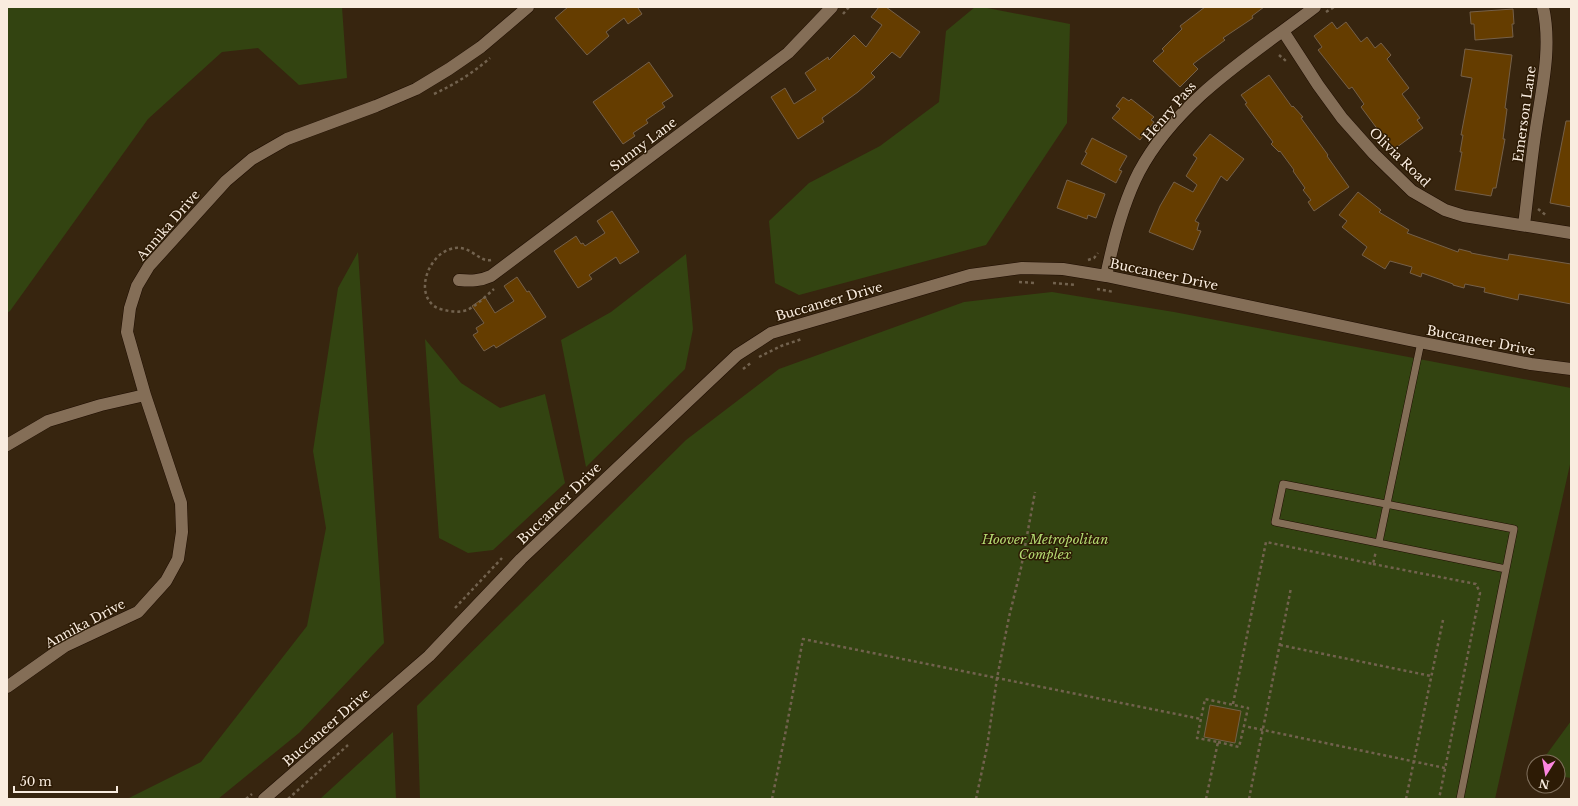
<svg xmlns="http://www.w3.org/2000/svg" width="1578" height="806" font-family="'Libre Baskerville',serif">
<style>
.green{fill:#341}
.building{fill:#653d00;stroke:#756049}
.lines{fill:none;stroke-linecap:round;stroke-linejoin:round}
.lane-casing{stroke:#1e0d00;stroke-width:8}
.street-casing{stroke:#1e0d00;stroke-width:13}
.path{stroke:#72624e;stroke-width:2.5;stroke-dasharray:3 3;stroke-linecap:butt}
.lane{stroke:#846e57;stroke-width:7}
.street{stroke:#846e57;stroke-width:12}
.labels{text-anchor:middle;stroke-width:3;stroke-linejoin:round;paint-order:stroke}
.street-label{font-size:13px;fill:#f9ecdf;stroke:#2d1b05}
.park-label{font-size:13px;font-style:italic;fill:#b4da71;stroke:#2d1b05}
</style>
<rect width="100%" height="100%" fill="#37250f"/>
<!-- green -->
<path class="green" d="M7,7H342L347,78L299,85L258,48L222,52L148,119L10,311L7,313Z
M975,7H982L1070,24L1067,123L986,245L799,295L775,283L769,221L809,183L880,146L939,102L946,31Z
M358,252L384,643L299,733L218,799H127L201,762L307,626L326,528L313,451L338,288Z
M686,254L693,329L685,369L586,467L561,340L611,312Z
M1052,292L1174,312L1571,388V460L1495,799H420L417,706L686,440L779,369L964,302Z
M425,339L461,383L500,408L545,394L565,483L493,550L468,553L439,538Z
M1571,721V778L1558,776V762H1541Z
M393,732L396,799H320Z"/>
<!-- building -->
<path class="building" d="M568,7H640L638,8L642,14L628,24L624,18L606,32L609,36L587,55L555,18Z
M879,7H886L920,32L900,58L892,52L871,73L875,77L858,92L822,118L824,122L798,139L771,97L785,88L794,104L816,90L805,73L828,57L829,60L854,35L866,47L882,25L871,17Z
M1205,7H1264L1252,16L1253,18L1223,38L1225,40L1193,64L1198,69L1180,87L1153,61L1164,51L1162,49L1182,29L1180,26Z
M1513,9L1514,24H1512L1513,37L1475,40L1474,24H1471L1470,12Z
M1332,22L1337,29L1346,22L1361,42L1367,37L1375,48L1381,43L1391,55L1387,59L1409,88L1402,94L1420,118L1417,120L1423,128L1393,150L1361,107L1364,104L1352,87L1349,89L1318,50L1322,47L1314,36Z
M1465,49L1512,55L1505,108L1507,109L1503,139H1505L1496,188H1493L1491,196L1455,190L1462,152H1460L1463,135H1461L1472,78L1461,76Z
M649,62L673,96L662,103L665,107L646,120L648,123L633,133L635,136L623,144L593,102Z
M1269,75L1292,107L1293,106L1303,117L1301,118L1328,155L1327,156L1349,187L1314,211L1308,202L1311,200L1303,190L1305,188L1293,171L1294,170L1280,151L1279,152L1271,144L1273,142L1245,104L1247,103L1241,95Z
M1123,97L1129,101L1131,99L1154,117L1151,120L1154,122L1140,140L1112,118L1120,109L1116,106Z
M1566,121H1571V207L1550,203Z
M1210,134L1244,159L1227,181L1221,176L1195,221L1199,223L1197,230L1201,231L1193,250L1149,232L1160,206L1174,182L1193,192L1197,185L1186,176L1197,158L1193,155Z
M1092,138L1127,156L1119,170L1122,171L1116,183L1081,164L1087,153L1085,152Z
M1067,180L1105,194L1096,218L1088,215L1087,219L1057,208Z
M1358,192L1381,210L1379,212L1409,230L1407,233L1458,252L1459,249L1471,252V253L1508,260L1509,254L1571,264V304L1519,294L1518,300L1484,292L1485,288L1465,284L1464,288L1453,285V284L1422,273L1421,277L1410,273L1412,267L1390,261L1385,269L1362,255L1367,247L1342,227L1347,221L1339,215Z
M612,211L639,252L620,264L616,257L589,275L592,279L578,288L554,251L576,236L581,244L583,243L585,246L605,233L597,221Z
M517,277L527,292L529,291L546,317L496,348L494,345L484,351L473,335L478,332L476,328L484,323L472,306L485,297L495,313L514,301L504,286Z
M1210,705L1241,711L1235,743L1204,737Z"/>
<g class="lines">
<!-- lane casing -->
<g class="lane-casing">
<path id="lane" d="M1379,542L1421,342
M1460,799L1514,529L1283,484L1275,522L1506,569"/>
</g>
<!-- street casing -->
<g class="street-casing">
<path id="street" d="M1283,31L1318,85L1342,118L1374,154L1412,191L1445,210L1464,216L1571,233
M1524,225C1528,193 1531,160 1536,128C1542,88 1552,47 1543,7
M1106,276C1113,242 1123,203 1139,172C1178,99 1251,56 1315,7
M459,280C471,281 480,281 491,276L788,53L832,7
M7,445L48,421L101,405L145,395
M7,687L65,646L138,612L166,581L178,559L182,532L181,503L145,395L127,332L130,308L137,286L149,266L226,181L252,159L287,139L376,106L416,89L449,69L481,47L528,7
M264,799L429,656L521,559L737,355L771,333L970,275L1022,268L1063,269L1106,276L1409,340L1531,364L1571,369"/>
</g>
<!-- path -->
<path class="path" d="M1326,12L1334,7
M843,14L849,7
M1279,55L1286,61
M434,94C455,84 473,73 490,58
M1538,209L1547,216
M491,260C478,263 469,241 448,250C429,257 415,291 434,306C438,309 444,310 449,311C455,312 461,312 467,310C476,306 486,296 494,289
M1088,260L1094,258L1098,253
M1019,282L1036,283
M1053,283L1076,285
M1097,289L1114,292
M759,357L781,346L802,339
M743,369L752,362
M1373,564L1476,584L1480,593L1439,799
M455,608L502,558
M1280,645L1431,676
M1233,704L1266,542L1373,564L1376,551
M1218,742L1239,747L1244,726
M246,799L252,794
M288,799L348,745
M772,799L785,735L803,639L1201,719
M976,799L987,747L997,678L1009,617L1021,568L1035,492
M1206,799L1218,742L1197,738L1205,699L1248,708L1244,726L1445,768
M1249,799L1291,588
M1406,799L1443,620"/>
<!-- lane -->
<use href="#lane" class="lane"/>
<!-- street -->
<use href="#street" class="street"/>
</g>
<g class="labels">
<!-- street labels -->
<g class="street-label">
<text transform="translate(1169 111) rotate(-49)" y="5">Henry Pass</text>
<text transform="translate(1524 114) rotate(-82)" y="5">Emerson Lane</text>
<text transform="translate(643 144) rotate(-37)" y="5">Sunny Lane</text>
<text transform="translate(1400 157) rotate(44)" y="5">Olivia Road</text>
<text transform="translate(168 225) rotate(-49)" y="5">Annika Drive</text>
<text transform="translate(1164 274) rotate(12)" y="5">Buccaneer Drive</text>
<text transform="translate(829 301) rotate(-16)" y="5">Buccaneer Drive</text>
<text transform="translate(1481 340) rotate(11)" y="5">Buccaneer Drive</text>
<text transform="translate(559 503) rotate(-44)" y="5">Buccaneer Drive</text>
<text transform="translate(85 623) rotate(-28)" y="5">Annika Drive</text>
<text transform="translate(326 727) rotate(-41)" y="5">Buccaneer Drive</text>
</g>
<!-- park labels -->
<g class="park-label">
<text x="1045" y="544">Hoover Metropolitan<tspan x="1045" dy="15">Complex</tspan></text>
</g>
</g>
<!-- border -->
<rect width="1578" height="806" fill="none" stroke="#f9ecdf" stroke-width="16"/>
<!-- north arrow -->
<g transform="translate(1546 774) rotate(191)"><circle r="19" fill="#2d1b05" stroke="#7f6f5c"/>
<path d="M0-3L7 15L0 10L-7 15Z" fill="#fd86e1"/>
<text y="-6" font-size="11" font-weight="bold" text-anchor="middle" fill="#f9ecdf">N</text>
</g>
<!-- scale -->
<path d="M14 786v6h103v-6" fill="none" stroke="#f9ecdf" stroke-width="2"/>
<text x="20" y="786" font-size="12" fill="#f9ecdf" stroke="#2d1b05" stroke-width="3" paint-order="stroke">50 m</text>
</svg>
